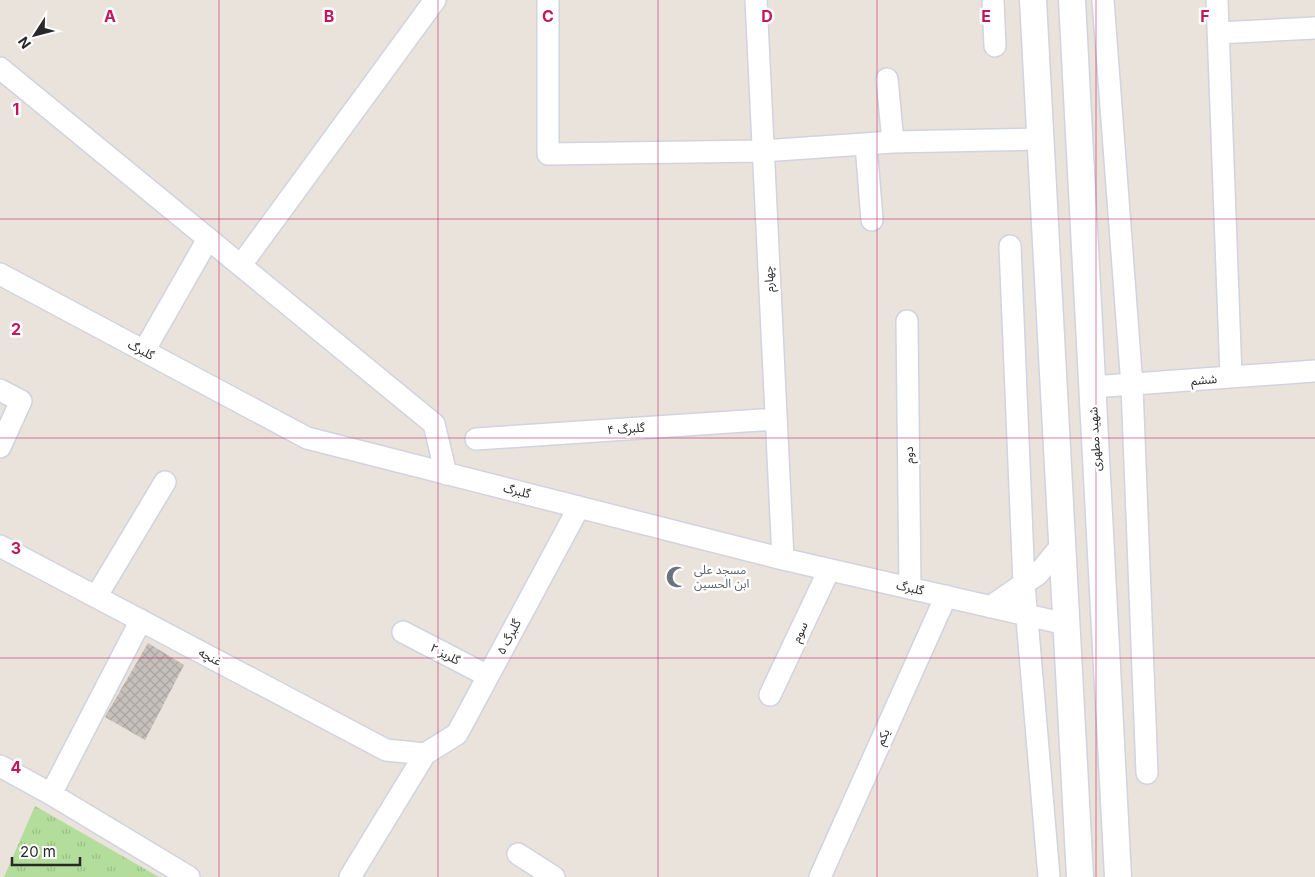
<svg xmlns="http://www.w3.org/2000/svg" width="1315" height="877" font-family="Inter,'Noto Sans Arabic',sans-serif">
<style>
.park{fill:url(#park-tufts)}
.building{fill:url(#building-cross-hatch)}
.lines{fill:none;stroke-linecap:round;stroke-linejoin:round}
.minor-casing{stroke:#d0d3e0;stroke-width:24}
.tertiary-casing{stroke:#d0d3e0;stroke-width:29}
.minor{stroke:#fff;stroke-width:21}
.tertiary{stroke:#fff;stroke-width:26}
.grid{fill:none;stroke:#c2185b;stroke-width:1;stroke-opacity:0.55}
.labels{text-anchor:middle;stroke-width:5;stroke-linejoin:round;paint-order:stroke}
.street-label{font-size:12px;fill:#282828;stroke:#fff}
.worship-label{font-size:12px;fill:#5b616d;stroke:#fff;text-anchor:start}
.grid-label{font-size:16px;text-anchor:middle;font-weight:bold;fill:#c2185b;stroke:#fff;stroke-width:5;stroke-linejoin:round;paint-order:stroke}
</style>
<defs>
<pattern id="park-tufts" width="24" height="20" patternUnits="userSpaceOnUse" patternTransform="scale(1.25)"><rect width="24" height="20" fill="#b2dd9a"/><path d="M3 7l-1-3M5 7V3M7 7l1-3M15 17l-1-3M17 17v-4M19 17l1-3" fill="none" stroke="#99be85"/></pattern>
<pattern id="building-cross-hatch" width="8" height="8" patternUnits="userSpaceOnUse" patternTransform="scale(1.25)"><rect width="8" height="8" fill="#c5c0ba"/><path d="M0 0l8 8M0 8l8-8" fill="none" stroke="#a9a5a0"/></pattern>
</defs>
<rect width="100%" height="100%" fill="#eae3db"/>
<!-- park -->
<path class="park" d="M35,806L159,877H4Z"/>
<!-- building -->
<path class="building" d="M148,643L184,665L145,740L105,717Z"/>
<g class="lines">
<!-- minor casing -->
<g class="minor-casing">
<path id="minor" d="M548,0V154L762,151L893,142L1041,139
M756,0L783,559
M993,0L995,46
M1103,0L1132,386L1147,773
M1217,0L1231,377
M1218,33L1315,28
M0,68L434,424L446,474
M887,79L893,142
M866,144L872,220
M1010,246L1024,584L1049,877
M241,265L435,0
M0,274L307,438L783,559L1066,624
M907,321L910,588
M144,351L208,239
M1092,387L1315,371
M0,390L21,401L0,447
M476,439L776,419
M0,546L386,750L425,754
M96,597L165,482
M990,607L1038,574L1062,545
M141,620L51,794L189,877
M403,632L488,676
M770,695L829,570
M0,766L51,794
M518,854L554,877
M350,877L425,754L457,734L579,507
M820,877L946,596"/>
</g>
<!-- tertiary casing -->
<g class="tertiary-casing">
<path id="tertiary" d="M1033,0L1080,877
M1072,0L1118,877"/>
</g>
<!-- minor -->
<use href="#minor" class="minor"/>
<!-- tertiary -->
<use href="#tertiary" class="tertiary"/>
</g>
<!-- grid -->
<path class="grid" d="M219,0V877M438,0V877M658,0V877M877,0V877M1096,0V877M0,219H1315M0,438H1315M0,658H1315"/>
<!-- icons -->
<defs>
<g id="mosque-bare" transform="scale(1.725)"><path d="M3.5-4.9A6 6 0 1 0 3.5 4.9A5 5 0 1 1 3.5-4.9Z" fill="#6b7280" stroke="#fff" stroke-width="2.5" paint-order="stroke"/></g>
</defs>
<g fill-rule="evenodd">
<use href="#mosque-bare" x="677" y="577"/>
</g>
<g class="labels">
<!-- street labels -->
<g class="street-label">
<text transform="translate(769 279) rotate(-93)" y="4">چهارم</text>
<text transform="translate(141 350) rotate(28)" y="4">گلبرگ</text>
<text transform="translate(1204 380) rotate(-5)" y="4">ششم</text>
<text transform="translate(626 429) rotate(-4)" y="4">گلبرگ ۴</text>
<text transform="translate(1095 439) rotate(-93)" y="4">شهید مطهری</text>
<text transform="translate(909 455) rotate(-91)" y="4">دوم</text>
<text transform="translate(517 491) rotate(14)" y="4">گلبرگ</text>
<text transform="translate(910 588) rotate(13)" y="4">گلبرگ</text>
<text transform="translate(800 632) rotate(-65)" y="4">سوم</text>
<text transform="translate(509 637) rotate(-62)" y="4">گلبرگ ۵</text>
<text transform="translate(445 654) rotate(28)" y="4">گلریز ۲</text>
<text transform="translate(210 657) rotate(28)" y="4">غنچه</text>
<text transform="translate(883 737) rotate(-66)" y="4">یکم</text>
</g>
<!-- worship labels -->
<g class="worship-label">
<text x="694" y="574">مسجد علی<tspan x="694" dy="14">ابن الحسین</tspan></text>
</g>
</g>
<g class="grid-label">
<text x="110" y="22">A</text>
<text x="329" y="22">B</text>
<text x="548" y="22">C</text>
<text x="767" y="22">D</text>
<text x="986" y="22">E</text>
<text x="1205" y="22">F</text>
<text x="16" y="115">1</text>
<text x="16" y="335">2</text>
<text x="16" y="554">3</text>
<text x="16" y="773">4</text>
</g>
<!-- north arrow -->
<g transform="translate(35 35) rotate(234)" stroke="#ffffff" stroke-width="4" paint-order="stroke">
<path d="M0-4L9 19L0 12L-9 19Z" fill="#282828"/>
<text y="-8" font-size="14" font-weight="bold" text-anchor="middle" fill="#282828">N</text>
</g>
<!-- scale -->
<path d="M12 857v8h68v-8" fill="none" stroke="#282828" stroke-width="2.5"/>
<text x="20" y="857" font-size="15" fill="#282828" stroke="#ffffff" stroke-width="4" paint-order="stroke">20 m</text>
</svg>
